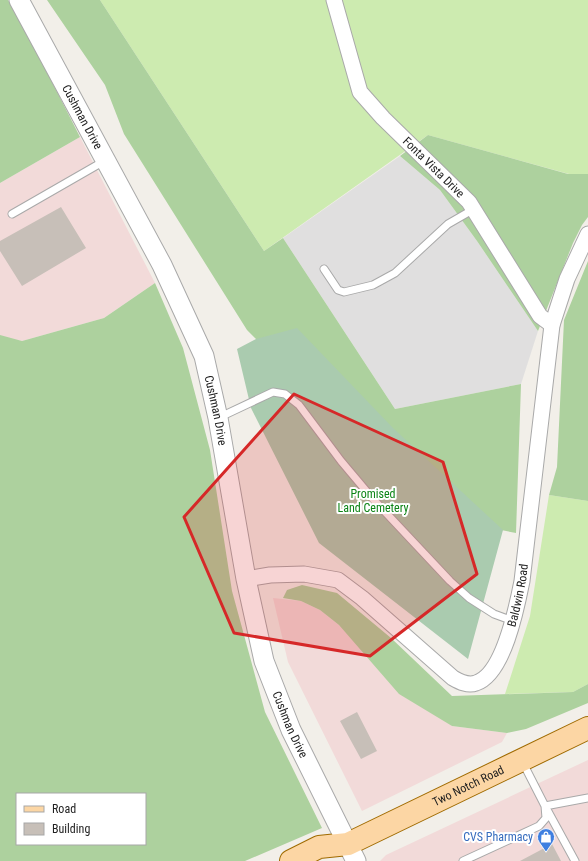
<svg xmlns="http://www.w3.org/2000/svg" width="588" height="861" font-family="'Roboto Condensed',sans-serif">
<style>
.residential{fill:#e0dfdf}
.commercial{fill:#f2dad9}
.grass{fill:#cdebb0}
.forest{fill:#add19e;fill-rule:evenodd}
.cemetery{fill:#aacbaf}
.building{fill:#c7bfb8}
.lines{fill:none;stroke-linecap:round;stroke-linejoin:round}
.service-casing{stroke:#a9a9a9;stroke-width:9}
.minor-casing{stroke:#a9a9a9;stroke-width:17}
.tertiary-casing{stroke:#a9a9a9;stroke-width:21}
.primary-casing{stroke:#a06b00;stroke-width:24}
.service{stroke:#fff;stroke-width:7}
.minor{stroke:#fff;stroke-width:15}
.tertiary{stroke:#fff;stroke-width:19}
.primary{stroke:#fcd6a4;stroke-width:22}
.marked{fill:#d62828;fill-opacity:0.2;stroke:#d62828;stroke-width:3;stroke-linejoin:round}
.labels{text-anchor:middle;stroke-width:4;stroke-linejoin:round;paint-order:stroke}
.street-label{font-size:12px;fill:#222;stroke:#fff}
.park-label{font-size:12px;fill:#0c8416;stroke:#fff}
.shop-label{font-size:12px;fill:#366cbe;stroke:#fff;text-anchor:end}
</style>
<rect width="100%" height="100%" fill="#f2efe9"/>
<!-- residential -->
<path class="residential" d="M400,156L440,190L477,241L538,331L521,384L395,409L283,238Z"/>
<!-- commercial -->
<path class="commercial" d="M80,137L155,283L104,318L22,341L0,337V183Z
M273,598L301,601L320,610L339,625L452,726L507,733L502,742L362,811L288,662Z
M588,760V861H380L386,855Z"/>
<!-- grass -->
<path class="grass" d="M100,0H588V174H569L428,135L264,251Z
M549,495L588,501V684L573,692L505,694L530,616Z"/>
<!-- forest -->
<path class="forest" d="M0,0H8L20,19L80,137L0,183Z
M47,0H100L264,251L283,238L395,409L521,384L516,533L496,529L292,375L247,330L124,134L105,85Z
M428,135L568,174H588V217L582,225L573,243L538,331L477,241L440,190L400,156Z
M588,261V501L549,495L557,467L564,320Z
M155,283L183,348L210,450L232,591L265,712L322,828L245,861H0V335L22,341L104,318ZM17,794H145V844H17Z
M302,585L337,593L391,638L452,696L573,692L588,684V703L526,729L507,733L452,726L399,694L339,625L320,610L301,601L283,598L287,590Z"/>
<!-- cemetery -->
<path class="cemetery" d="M297,328L393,428L503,530L468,659L319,543L251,408L237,349L256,339Z"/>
<!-- building -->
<path class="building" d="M61,207L86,248L22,286L0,251V241Z
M357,712L377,751L361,759L340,721Z
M552,844L561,861H520Z"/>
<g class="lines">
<!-- service casing -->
<g class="service-casing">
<path id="service" d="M12,214L106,160
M324,269L338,290L344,292L373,285L395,273L448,224L474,209
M218,418L273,392L285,394L299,405L341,461L373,499L450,581L469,598L494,614L513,621
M463,861L539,826L546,818L545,806L523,763
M575,861L545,806L588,798"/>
</g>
<!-- minor casing -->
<g class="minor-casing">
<g id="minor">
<path id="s1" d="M334,0L360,92L383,118L469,202L540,316L552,325"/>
<path id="s2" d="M246,579L270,575L304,574L338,580L362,598L453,678C460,682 468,686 476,683C504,674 517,606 522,581L552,325L567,279L588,234"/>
</g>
</g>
<!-- tertiary casing -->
<g class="tertiary-casing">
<g id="tertiary">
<path id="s3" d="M19,0L162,265L204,356L218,418L246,579L264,661L291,730L356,861"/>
</g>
</g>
<!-- primary casing -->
<g class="primary-casing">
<g id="primary">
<path id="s4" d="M291,861L319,847L348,844L588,728"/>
</g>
</g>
<!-- service -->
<use href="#service" class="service"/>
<!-- minor -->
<use href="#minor" class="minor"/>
<!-- tertiary -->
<use href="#tertiary" class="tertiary"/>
<!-- primary -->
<use href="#primary" class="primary"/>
</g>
<!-- marked area -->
<path class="marked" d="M294,394L443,462L477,574L370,656L234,633L184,517Z"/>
<!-- icons -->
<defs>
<g id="shop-pin" transform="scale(0.9)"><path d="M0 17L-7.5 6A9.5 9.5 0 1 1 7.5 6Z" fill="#3f7fe0" stroke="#fff"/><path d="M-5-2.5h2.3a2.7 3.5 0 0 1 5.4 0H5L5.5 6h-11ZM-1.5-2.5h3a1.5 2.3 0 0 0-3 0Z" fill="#fff"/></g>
</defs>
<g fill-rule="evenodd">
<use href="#shop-pin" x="546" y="837"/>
</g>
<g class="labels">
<!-- street labels -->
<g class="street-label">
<text dy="4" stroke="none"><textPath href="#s3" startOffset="133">Cushman Drive</textPath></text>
<text dy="4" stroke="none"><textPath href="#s1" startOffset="201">Fonta Vista Drive</textPath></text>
<text dy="4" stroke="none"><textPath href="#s3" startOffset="457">Cushman Drive</textPath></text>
<text dy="4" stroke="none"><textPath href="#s2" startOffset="369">Baldwin Road</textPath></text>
<text dy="4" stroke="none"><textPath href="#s3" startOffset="781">Cushman Drive</textPath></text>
<text dy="4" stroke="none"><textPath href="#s4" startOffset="194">Two Notch Road</textPath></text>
</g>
<!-- park labels -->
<g class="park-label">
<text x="373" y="498">Promised<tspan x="373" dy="14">Land Cemetery</tspan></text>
</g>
<!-- shop labels -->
<g class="shop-label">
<text x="533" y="841">CVS Pharmacy</text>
</g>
</g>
<!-- legend -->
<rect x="16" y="793" width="130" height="52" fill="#ffffff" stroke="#a7a7a7"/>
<rect x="24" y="806" width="20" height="6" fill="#fcd6a4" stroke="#a7a7a7"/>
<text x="52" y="813" font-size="12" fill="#222222">Road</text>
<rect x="24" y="823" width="20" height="12" fill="#c7bfb8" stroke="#a7a7a7"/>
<text x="52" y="833" font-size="12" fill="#222222">Building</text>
</svg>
